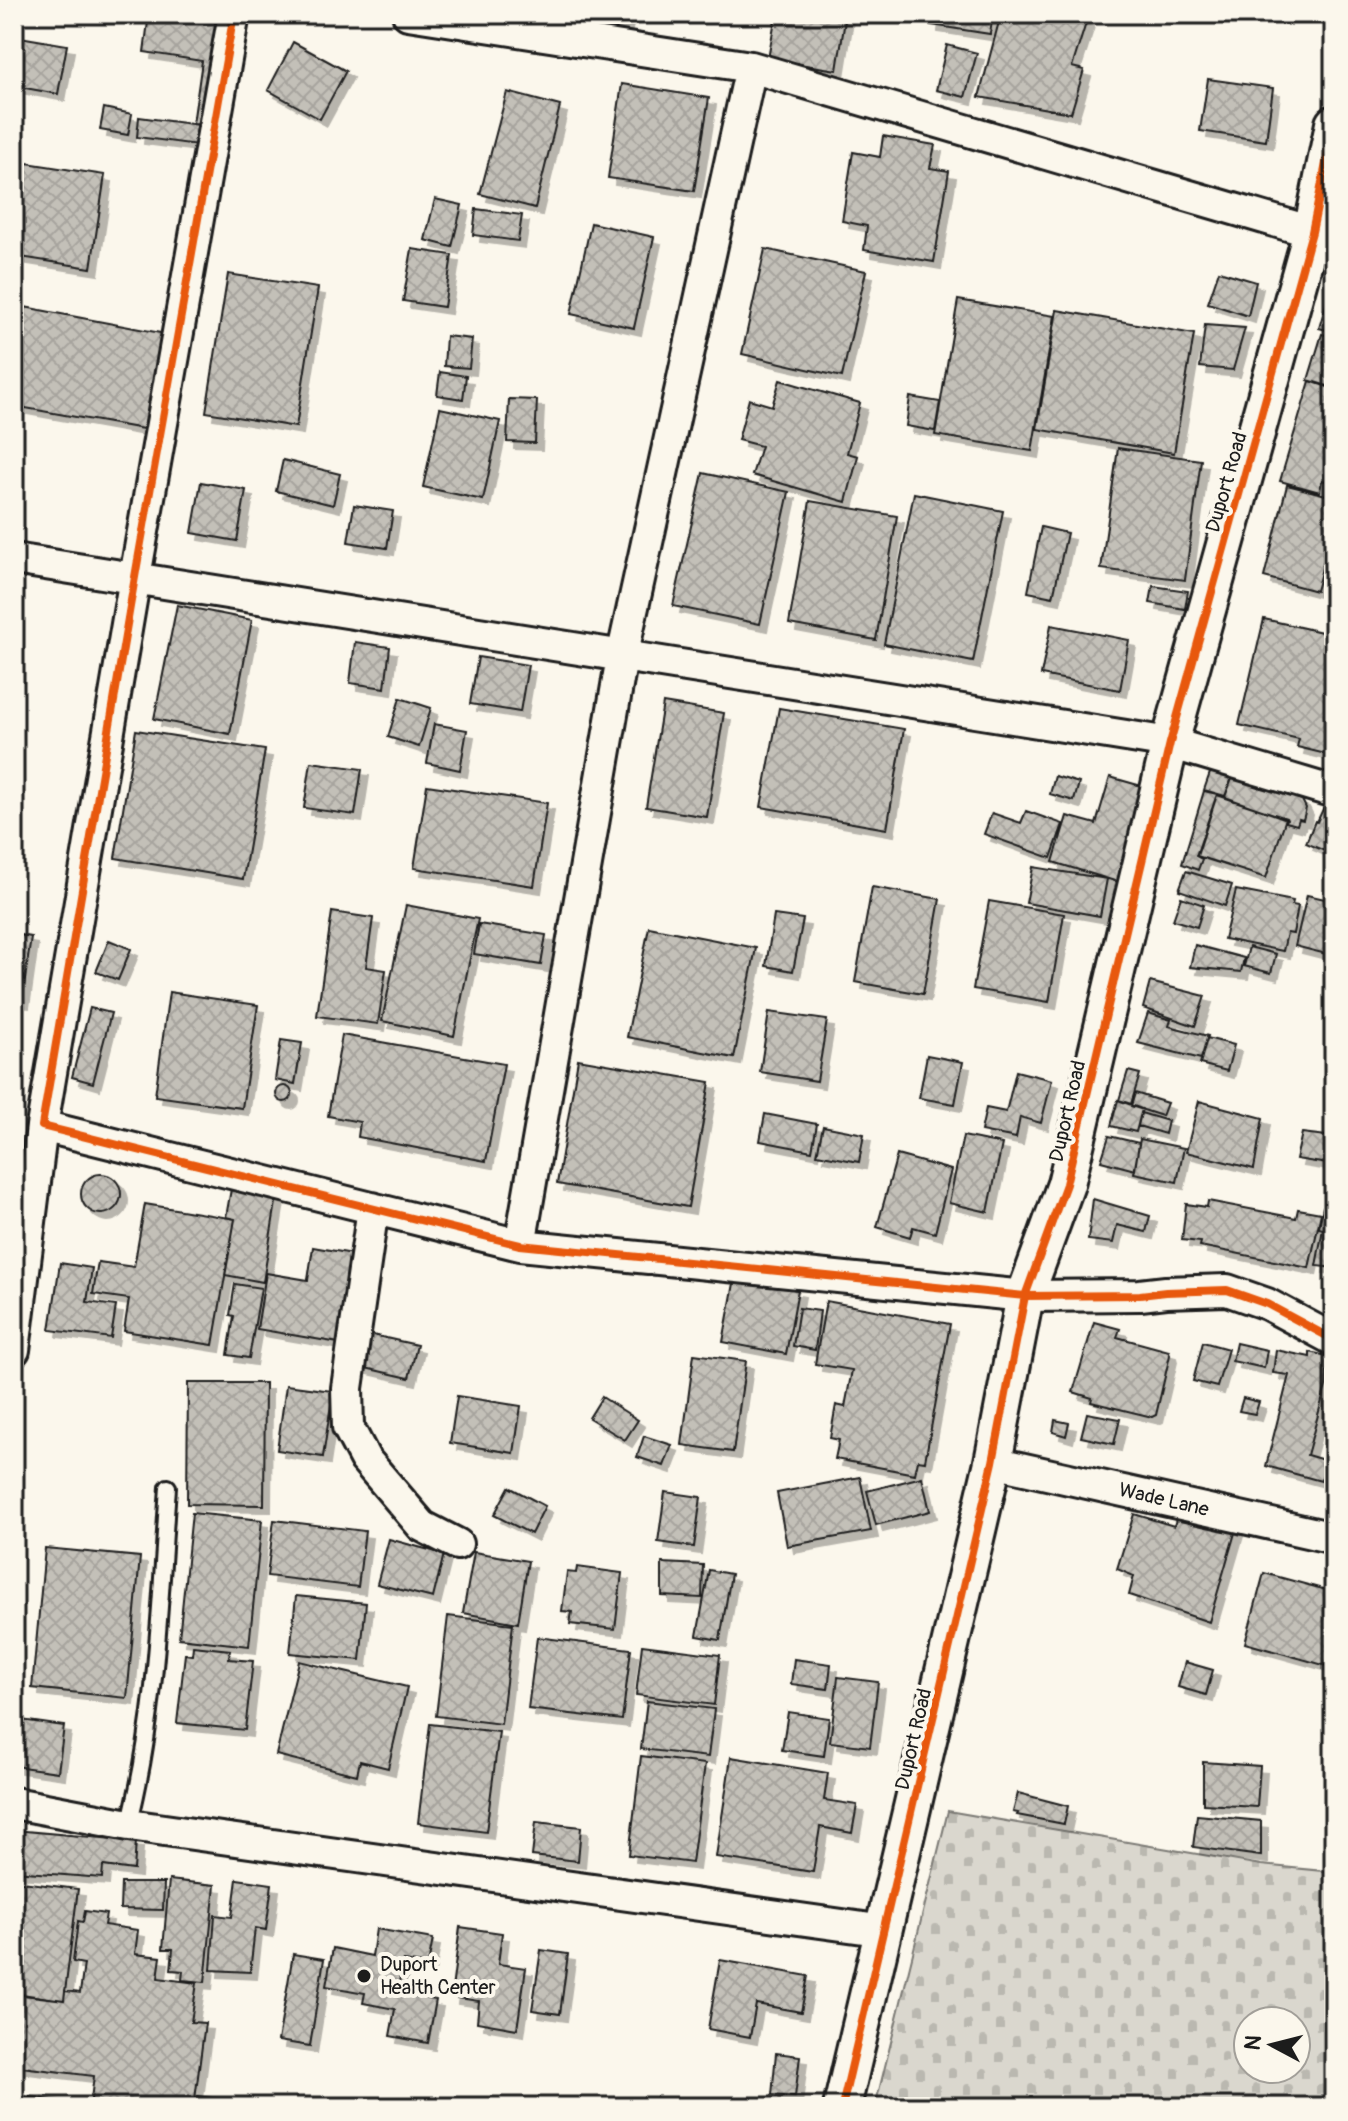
<svg xmlns="http://www.w3.org/2000/svg" width="1348" height="2121" font-family="Pangolin,sans-serif">
<style>
.cemetery{fill:url(#cemetery-stones);stroke:#7b7a75;stroke-width:2;fill-rule:evenodd}
.building{fill:url(#building-cross-hatch);stroke:#1c1c1c;stroke-width:2;filter:url(#shadow)}
.lines{fill:none;stroke-linecap:round;stroke-linejoin:round}
.service-casing{stroke:#1c1c1c;stroke-width:20}
.minor-casing{stroke:#1c1c1c;stroke-width:36}
.tertiary-casing{stroke:#1c1c1c;stroke-width:42}
.service{stroke:#fbf7ec;stroke-width:14}
.minor{stroke:#fbf7ec;stroke-width:30}
.tertiary{stroke:#fbf7ec;stroke-width:36}
.cycleway-casing{stroke:#fbf7ec;stroke-width:13}
.cycleway{stroke:#e8590c;stroke-width:8}
.poi-dot{fill:#1c1c1c;stroke:#fbf7ec;stroke-width:3}
.labels{text-anchor:middle;stroke-width:8;stroke-linejoin:round;paint-order:stroke}
.street-label{font-size:20px;fill:#1c1c1c;stroke:#fbf7ec}
.poi-label{font-size:20px;fill:#1c1c1c;stroke:#fbf7ec;text-anchor:start}
</style>
<defs>
<pattern id="cemetery-stones" width="16" height="16" patternUnits="userSpaceOnUse" patternTransform="scale(2)"><rect width="16" height="16" fill="#dad7ce"/><path d="M2 7V4a2 2 0 0 1 4 0v3zM10 15v-3a2 2 0 0 1 4 0v3z" fill="#bab8b0"/></pattern>
<pattern id="building-cross-hatch" width="8" height="8" patternUnits="userSpaceOnUse" patternTransform="scale(2)"><rect width="8" height="8" fill="#c3c0b8"/><path d="M0 0l8 8M0 8l8-8" fill="none" stroke="#a7a49e"/></pattern>
<filter id="shadow"><feDropShadow dx="7" dy="7" stdDeviation="0" flood-color="#0004"/></filter>
</defs>
<rect width="100%" height="100%" fill="#fbf7ec"/>
<filter id="ink" filterUnits="userSpaceOnUse"><feTurbulence type="fractalNoise" baseFrequency=".0125" numOctaves="2"/><feDisplacementMap in="SourceGraphic" scale="16" xChannelSelector="R" yChannelSelector="G"/><feConvolveMatrix kernelMatrix="1 2 1 2 8 2 1 2 1" color-interpolation-filters="sRGB"/></filter>
<g filter="url(#ink)">
<!-- cemetery -->
<path class="cemetery" d="M948,1811L1261,1865L1334,1872V2107H875ZM1248,2021H1296V2069H1248Z"/>
<!-- building -->
<path class="building" d="M149,14H226L209,126L193,124L202,61L144,52Z
M574,14H632L627,15L624,26Z
M776,14H846L837,70L768,59Z
M932,14H993L990,34L931,25Z
M1001,14H1063L1087,20L1072,67L1084,70L1071,113L979,97Z
M14,36L67,45L58,94L14,86Z
M293,42L346,71L320,119L268,90Z
M947,45L977,53L965,97L936,90Z
M1208,79L1273,88L1266,141L1200,131Z
M622,84L709,98L694,191L608,178Z
M507,92L560,106L535,208L480,194Z
M104,108L132,114L128,135L100,130Z
M139,117L200,125L197,145L137,137Z
M883,136L935,145L930,168L949,171L934,262L864,250L867,226L842,221L853,152L880,157Z
M14,161L105,175L91,268L14,256Z
M435,199L462,205L452,247L425,240Z
M476,209L522,215L518,241L473,235Z
M591,223L654,237L634,328L571,314Z
M412,249L452,255L444,307L403,301Z
M765,249L866,271L842,377L742,354Z
M1219,271L1256,282L1248,316L1208,303Z
M228,274L318,288L296,427L206,412Z
M1334,277V332L1319,328Z
M958,300L1055,316L1032,451L935,435Z
M14,305L166,334L149,430L14,406Z
M1057,310L1194,334L1174,453L1037,429Z
M1205,325L1245,328L1233,370L1200,367Z
M1322,334L1334,337V388L1308,380Z
M446,336L472,339L469,368L444,366Z
M440,372L466,376L463,399L437,395Z
M780,380L860,403L847,453L858,456L846,502L752,475L761,446L738,440L749,399L772,406Z
M1310,381L1334,389V483L1322,480L1320,492L1280,481Z
M910,397L940,402L935,431L906,426Z
M509,399L537,400L535,443L507,442Z
M440,408L500,421L483,500L423,487Z
M1118,448L1201,460L1185,580L1101,569Z
M283,460L340,474L333,505L276,491Z
M703,473L789,492L760,624L673,606Z
M201,482L246,490L237,541L192,533Z
M1287,485L1334,497V522L1316,591L1264,577Z
M914,493L1003,511L973,662L884,644Z
M810,501L897,516L876,640L789,624Z
M354,505L393,511L387,548L348,542Z
M1041,527L1067,533L1053,597L1028,592Z
M1153,586L1188,591L1185,609L1150,603Z
M177,605L252,620L230,734L154,719Z
M1264,619L1322,632L1325,625L1334,627V756L1297,747L1299,739L1239,725Z
M1051,625L1129,640L1120,690L1041,675Z
M355,642L390,647L385,688L350,683Z
M478,657L528,665L520,712L470,704Z
M400,698L431,708L419,747L388,737Z
M663,703L724,713L707,817L646,807Z
M779,708L904,729L887,829L761,807Z
M434,724L467,730L460,770L427,763Z
M136,730L265,750L243,879L115,858Z
M311,762L362,769L355,815L304,808Z
M1211,770L1233,775L1225,796L1204,790Z
M1234,774L1302,800L1306,808L1303,820L1299,819L1297,825L1286,822L1287,819L1225,797Z
M1055,776L1079,783L1074,801L1050,794Z
M1110,777L1145,787L1118,882L1053,862L1067,816L1096,824Z
M427,785L547,803L534,886L414,868Z
M1204,791L1217,794L1196,856L1202,859L1198,870L1182,864Z
M1217,795L1286,818L1266,878L1197,856Z
M1323,809L1334,813V855L1306,843L1315,821L1317,822Z
M1026,811L1063,824L1051,858L984,834L992,813L1021,823Z
M1033,867L1107,879L1100,916L1026,903Z
M1186,871L1232,885L1225,906L1179,890Z
M872,887L940,899L923,994L855,982Z
M1236,890L1293,901L1292,905L1298,906L1293,934L1287,933L1283,951L1224,939Z
M1307,895L1334,901V956L1295,946Z
M1181,897L1204,905L1197,927L1173,920Z
M989,901L1064,914L1049,1002L973,989Z
M406,905L478,919L454,1036L382,1021Z
M332,912L373,918L366,967L386,970L378,1024L317,1016Z
M774,915L803,919L793,971L766,966Z
M479,924L546,935L541,965L474,954Z
M649,927L756,948L734,1058L627,1037Z
M14,934L31,937L22,1001L14,1000Z
M109,940L131,949L118,980L96,972Z
M1195,945L1244,958L1241,972L1190,967Z
M1249,947L1276,954L1271,973L1244,966Z
M1150,982L1205,996L1195,1026L1143,1008Z
M169,992L258,1005L242,1108L155,1096Z
M90,1008L111,1013L93,1083L72,1077Z
M769,1012L827,1020L817,1081L760,1072Z
M1148,1013L1171,1020L1169,1026L1208,1036L1201,1059L1138,1043Z
M342,1035L504,1064L486,1161L358,1137L360,1122L328,1116Z
M1207,1038L1234,1045L1227,1071L1200,1064Z
M281,1040L302,1043L295,1084L275,1080Z
M927,1055L963,1062L955,1104L919,1098Z
M578,1059L710,1082L688,1207L557,1184Z
M1016,1071L1052,1080L1041,1123L1020,1117L1016,1138L981,1131L986,1108L1006,1112Z
M1128,1071L1140,1074L1131,1104L1119,1100Z
M276 1094a8 8 0 1 1 16 0a8 8 0 1 1-16 0Z
M1135,1093L1167,1103L1162,1116L1131,1106Z
M1118,1100L1142,1109L1136,1132L1111,1126Z
M1199,1101L1263,1118L1254,1169L1186,1152Z
M1141,1113L1168,1121L1165,1134L1138,1126Z
M765,1114L817,1124L812,1151L760,1141Z
M823,1126L864,1134L859,1162L817,1154Z
M1302,1133L1334,1137V1165L1296,1159Z
M963,1136L1002,1144L988,1212L949,1203Z
M1109,1136L1139,1143L1135,1170L1101,1161Z
M1140,1139L1184,1148L1177,1182L1134,1173Z
M897,1155L951,1170L935,1233L913,1227L910,1237L877,1227Z
M81 1194a20 20 0 1 1 40 0a20 20 0 1 1-40 0Z
M231,1189L277,1196L263,1282L225,1275L235,1219L226,1217Z
M1093,1199L1150,1216L1146,1232L1117,1225L1113,1243L1088,1240Z
M1208,1201L1296,1218L1298,1209L1321,1213L1309,1268L1200,1246L1201,1242L1182,1240L1186,1204L1207,1207Z
M145,1204L235,1219L213,1345L124,1331L129,1299L93,1294L98,1262L134,1267Z
M1323,1207L1334,1209V1268L1316,1266L1323,1229L1319,1228Z
M313,1247L353,1254L339,1343L257,1329L266,1273L308,1280Z
M60,1263L92,1268L87,1302L116,1306L111,1338L50,1330Z
M735,1278L798,1290L786,1354L723,1342Z
M235,1284L261,1288L249,1358L228,1355L234,1316L230,1315Z
M826,1301L950,1324L925,1461L918,1460L915,1474L835,1459L839,1440L830,1438L836,1405L845,1407L852,1370L815,1364Z
M799,1308L820,1311L815,1350L793,1346Z
M1094,1322L1120,1329L1117,1337L1169,1351L1170,1355L1156,1415L1152,1417L1091,1402L1092,1398L1073,1392Z
M368,1334L417,1345L409,1378L361,1367Z
M1203,1342L1228,1349L1217,1387L1193,1381Z
M1236,1343L1267,1350L1264,1368L1232,1361Z
M1276,1350L1310,1357V1352L1327,1356L1326,1386L1307,1455L1327,1461L1321,1481L1266,1466L1289,1375L1273,1373Z
M694,1354L746,1361L733,1452L682,1445Z
M188,1383H265L264,1505L187,1504Z
M286,1385L333,1391L323,1457L277,1450Z
M457,1396L521,1406L514,1453L450,1443Z
M602,1397L638,1420L625,1440L589,1418Z
M1243,1398L1259,1402L1255,1414L1239,1411Z
M1087,1413L1120,1419L1114,1444L1081,1437Z
M1055,1420L1069,1423L1066,1436L1053,1432Z
M644,1436L672,1445L664,1466L637,1457Z
M860,1477L871,1531L787,1546L777,1493Z
M922,1477L930,1511L876,1525L867,1491Z
M509,1487L545,1506L531,1534L494,1515Z
M665,1492L701,1497L694,1547L658,1542Z
M1179,1509L1237,1526L1209,1622L1129,1595L1134,1576L1117,1569L1134,1514L1174,1526Z
M192,1513L262,1520L249,1646L179,1638Z
M274,1520L365,1531L358,1587L267,1576Z
M389,1539L444,1554L433,1598L377,1584Z
M45,1548L140,1557L127,1698L32,1688Z
M474,1552L528,1561L518,1623L463,1613Z
M662,1563L703,1565L702,1598L662,1596Z
M577,1567L622,1573L615,1629L570,1624L572,1612L562,1611L567,1572L576,1573Z
M709,1570L731,1574L720,1640L697,1636Z
M1264,1573L1334,1592V1668L1245,1643Z
M296,1596L366,1603L360,1660L290,1653Z
M448,1616L513,1624L501,1724L436,1716Z
M537,1637L631,1649L622,1720L528,1709Z
M642,1645L720,1655L714,1705L636,1695Z
M193,1646L230,1650L229,1659L253,1661L245,1730L177,1723L185,1654L192,1655Z
M794,1659L831,1664L828,1689L791,1684Z
M299,1661L407,1687L388,1768L360,1761L357,1775L276,1755Z
M1185,1662L1213,1670L1206,1695L1178,1687Z
M838,1677L878,1682L870,1747L830,1742Z
M647,1701L714,1709L708,1757L641,1749Z
M788,1712L829,1718L824,1756L782,1750Z
M14,1719L64,1726L58,1772L14,1766Z
M430,1724L499,1732L486,1832L418,1823Z
M641,1756L705,1764L692,1863L629,1855Z
M731,1757L828,1773L824,1800L857,1805L852,1833L820,1827L813,1872L716,1857Z
M1203,1762L1260,1766L1257,1807L1203,1804Z
M1018,1793L1068,1806L1064,1824L1017,1815L1018,1813L1013,1812Z
M1197,1815L1261,1821V1856L1193,1847Z
M536,1822L581,1827L578,1861L532,1856Z
M14,1830L136,1841L134,1870L103,1866L102,1878L14,1871Z
M237,1879L272,1884L266,1930L255,1928L250,1972L211,1970L215,1915L232,1917Z
M169,1880L215,1885L205,1982L182,1980L183,1971L171,1970L173,1949H163Z
M14,1881L78,1889L64,2000L14,1993Z
M121,1883H164L163,1910L120,1909Z
M85,1911L106,1914L104,1925L138,1930L135,1954L161,1957L158,1978L197,1983L191,2022L205,2023L194,2107H90L94,2076L14,2066V1994L64,2000L65,1991L80,1993L84,1964L73,1962L78,1921L83,1922Z
M460,1927L502,1933L498,1964L526,1968L517,2029L477,2022L479,2001L451,1997Z
M376,1929L433,1939L428,1965L403,1961L397,1993L436,2000L428,2043L390,2036L395,2009L363,2003L365,1993L326,1986L333,1948L372,1956Z
M541,1950L568,1954L560,2014L532,2010Z
M293,1954L324,1959L310,2046L278,2041Z
M720,1960L808,1976L801,2012L756,2004L750,2037L708,2029Z
M776,2053L800,2056L795,2097L772,2095Z
M14,2095L59,2101V2107H14Z
M198,2096L234,2101L233,2107H196Z"/>
<g class="lines">
<!-- service casing -->
<g class="service-casing">
<path id="service" d="M129,1825C157,1716 160,1599 168,1487"/>
</g>
<!-- minor casing -->
<g class="minor-casing">
<path id="minor" d="M234,14L135,577L42,1126L520,1245L1025,1296L1140,1295L1166,1292L1227,1290L1267,1304L1334,1340
M408,14L751,67L1312,232
M14,559L1170,743L1334,792
M373,1208L347,1388L348,1427L365,1459L422,1526L457,1544
M520,1245L622,657L751,67
M14,1350L42,1126
M993,1462L1334,1538
M14,1803L129,1825L885,1931"/>
</g>
<!-- tertiary casing -->
<g class="tertiary-casing">
<path id="tertiary" d="M842,2107L993,1462L1025,1296L1066,1184L1170,743L1312,232L1334,124"/>
</g>
<!-- service -->
<use href="#service" class="service"/>
<!-- minor -->
<use href="#minor" class="minor"/>
<!-- tertiary -->
<use href="#tertiary" class="tertiary"/>
<!-- cycleway casing -->
<g class="cycleway-casing">
<path id="cycleway" d="M234,14L135,577L42,1126L520,1245L1025,1296L1140,1295L1166,1292L1227,1290L1267,1304L1334,1340
M842,2107L993,1462L1025,1296L1066,1184L1170,743L1312,232L1334,124"/>
</g>
<!-- cycleway -->
<use href="#cycleway" class="cycleway"/>
</g>
</g>
<!-- markers -->
<circle class="poi-dot" cx="364" cy="1976" r="8"/>
<g class="labels">
<!-- street labels -->
<g class="street-label">
<text transform="translate(1226 482) rotate(-74)" y="7">Duport Road</text>
<text transform="translate(1067 1111) rotate(-77)" y="7">Duport Road</text>
<text transform="translate(1164 1499) rotate(13)" y="7">Wade Lane</text>
<text transform="translate(913 1739) rotate(-77)" y="7">Duport Road</text>
</g>
<!-- poi labels -->
<g class="poi-label">
<text x="380" y="1971">Duport<tspan x="380" dy="23">Health Center</tspan></text>
</g>
</g>
<!-- margin -->
<rect width="1348" height="2121" fill="none" stroke="#fbf7ec" stroke-width="48"/>
<rect x="24" y="24" width="1300" height="2073" fill="none" stroke="#1c1c1c" stroke-width="3" filter="url(#ink)"/>
<!-- north arrow -->
<g transform="translate(1272 2045) rotate(277)"><circle r="38" fill="#fbf7ec" stroke="#a29f99" stroke-width="2"/>
<path d="M0-6L14 30L0 20L-14 30Z" fill="#1c1c1c"/>
<text y="-12" font-size="22" font-weight="bold" text-anchor="middle" fill="#1c1c1c">N</text>
</g>
</svg>
